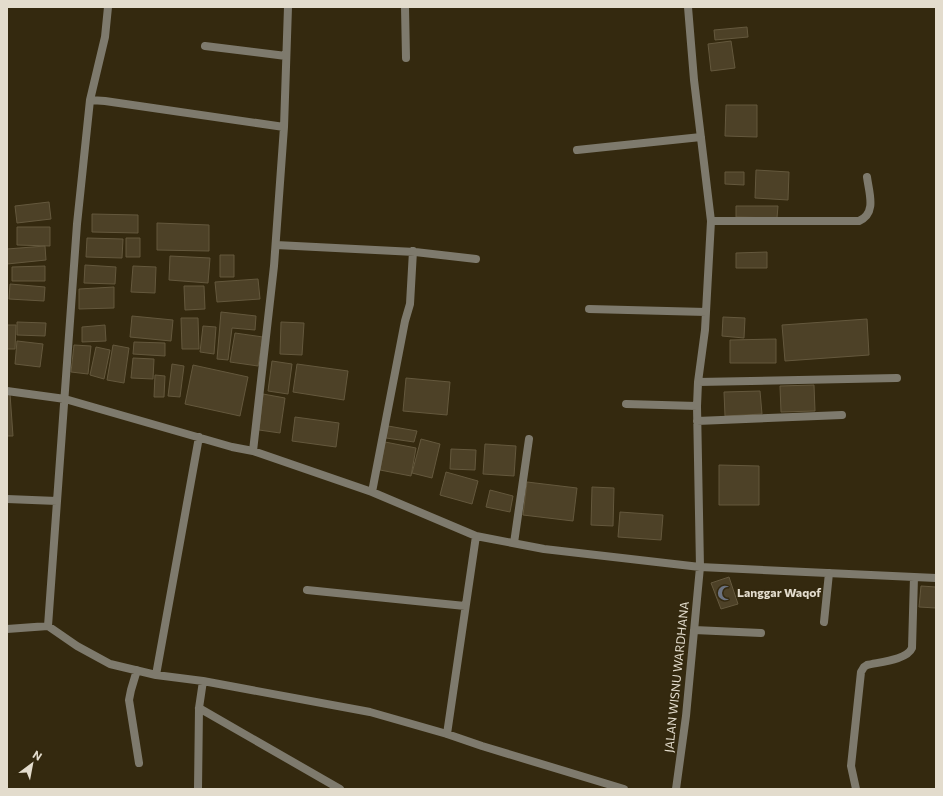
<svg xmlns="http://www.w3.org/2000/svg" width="943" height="796" font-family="Commissioner,sans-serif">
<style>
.building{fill:#4d4127;stroke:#64583d}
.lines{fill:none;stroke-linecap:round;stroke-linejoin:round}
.minor{stroke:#7e7a6d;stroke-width:8}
.labels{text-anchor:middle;stroke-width:3;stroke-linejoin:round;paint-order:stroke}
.poi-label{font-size:12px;font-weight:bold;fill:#e3dccd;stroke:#34290f;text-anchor:start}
.street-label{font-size:12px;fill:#e3dccd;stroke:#34290f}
</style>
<rect width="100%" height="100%" fill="#34290f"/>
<!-- building -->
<path class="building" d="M747,27L748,37L715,40L714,30Z
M731,41L735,68L711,71L708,44Z
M726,105H757V137L725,136Z
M756,170L789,172L788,200L755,198Z
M725,172H744V185L725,184Z
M49,202L51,219L17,223L15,206Z
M736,206H778L777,218L736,217Z
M92,214L138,215V233L92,232Z
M157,223L209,225V251L157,250Z
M17,227H50V246L17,245Z
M87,238L123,239L122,258L86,257Z
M126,238H140V257H126Z
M45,246L46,260L7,264V249Z
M767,252V268H736V253Z
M220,255H234V277H220Z
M170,256L210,258L208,283L169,280Z
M85,265L116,267L115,284L84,283Z
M45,266V281H12V267Z
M133,266L156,267L155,293L131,292Z
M258,279L260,299L217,302L215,282Z
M10,284L45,287L44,301L9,299Z
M184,286H204L205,309L185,310Z
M114,287V308L79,309V289Z
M221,312L256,316L255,330L232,328L228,360L217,359Z
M132,316L173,320L171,341L130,337Z
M723,317L745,318L744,338L722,336Z
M181,318H198L199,349H182Z
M867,319L869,355L785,361L782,325Z
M17,322L46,323L45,336L17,335Z
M281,322L304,323L302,355L280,354Z
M7,325H16L15,349H7Z
M105,325L106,341L82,342V327Z
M203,326L216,327L214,354L200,352Z
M235,333L263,337L258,366L230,362Z
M776,339V363H730V340Z
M17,341L43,344L40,367L15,364Z
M134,342L165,343V356L133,354Z
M74,345L91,346L88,374L71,372Z
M113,345L129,348L124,383L107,380Z
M96,347L110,350L104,379L90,375Z
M133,358L154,359L153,379L131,378Z
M272,361L292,364L288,394L268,391Z
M172,364L184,366L180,397L168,396Z
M297,364L348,371L344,400L293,392Z
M193,365L248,377L240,416L185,404Z
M155,375L165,376L164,397H154Z
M406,378L450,382L447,415L403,411Z
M814,385L815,411L781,412L780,386Z
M760,391L762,414L725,416L724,392Z
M7,394H10L13,436H7Z
M263,394L285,398L280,433L259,430Z
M295,417L339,423L336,447L292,441Z
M388,426L417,431L414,442L386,438Z
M421,439L440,444L432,478L412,473Z
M385,442L416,448L411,476L380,470Z
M485,444L516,446L514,476L483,474Z
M451,449L476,450L475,470L450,469Z
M719,465L759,466V505H719Z
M446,472L478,481L472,504L440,495Z
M527,482L577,488L573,521L523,515Z
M592,487L614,488L613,526L591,525Z
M490,490L513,496L510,512L486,507Z
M620,512L663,515L661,540L618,537Z
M729,577L738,604L721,609L711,583Z
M921,586L936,587V608L919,607Z"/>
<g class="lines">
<!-- minor -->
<path class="minor" d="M405,7L406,58
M205,46L286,56
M90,100L105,37L108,7
M577,150L701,137
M711,221H859C877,213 869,193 867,177
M276,245L415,252L476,259
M589,309L706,312
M698,382L897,378
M7,391L65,399L232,447L253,451L372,492L476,536L544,549L700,567L936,578
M626,404L697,406
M697,421L842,415
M253,451L274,266L284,127L288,7
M372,492L405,321L410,304L413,251
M7,499L57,501
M514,543L529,439
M307,590L465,606
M824,622L829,573
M48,626L77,646L110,664L156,675L203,681L370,712L447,734L482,746L624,789
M7,629L48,626L77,224L90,100L105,101L284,127
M694,630L761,633
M137,670L131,690L129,700L139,763
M156,675L199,437
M199,708L340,789
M447,734L476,536
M198,789L199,708L203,681
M676,789L686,716L700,567L697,406L698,382L705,330L711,221L694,80L688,7
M856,789L851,766L861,672L864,667L867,665C879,662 907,660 912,648L914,577"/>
</g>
<!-- icons -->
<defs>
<g id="mosque-bare" transform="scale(1.2)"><path d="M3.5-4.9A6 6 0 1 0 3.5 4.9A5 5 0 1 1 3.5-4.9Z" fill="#6b7280" stroke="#34290f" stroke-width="2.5" paint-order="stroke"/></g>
</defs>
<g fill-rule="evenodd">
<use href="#mosque-bare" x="725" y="593"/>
</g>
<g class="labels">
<!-- poi labels -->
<g class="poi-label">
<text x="737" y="597">Langgar Waqof</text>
</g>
<!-- street labels -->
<g class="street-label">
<text transform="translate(677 677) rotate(-84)" y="4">JALAN WISNU WARDHANA</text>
</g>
</g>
<!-- border -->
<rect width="943" height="796" fill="none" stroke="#e3dccd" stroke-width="16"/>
<!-- north arrow -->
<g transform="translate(32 764) rotate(32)" stroke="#34290f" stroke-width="3" paint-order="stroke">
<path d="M0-3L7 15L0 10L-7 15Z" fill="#e3dccd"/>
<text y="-6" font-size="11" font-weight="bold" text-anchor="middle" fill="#e3dccd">N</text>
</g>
</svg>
